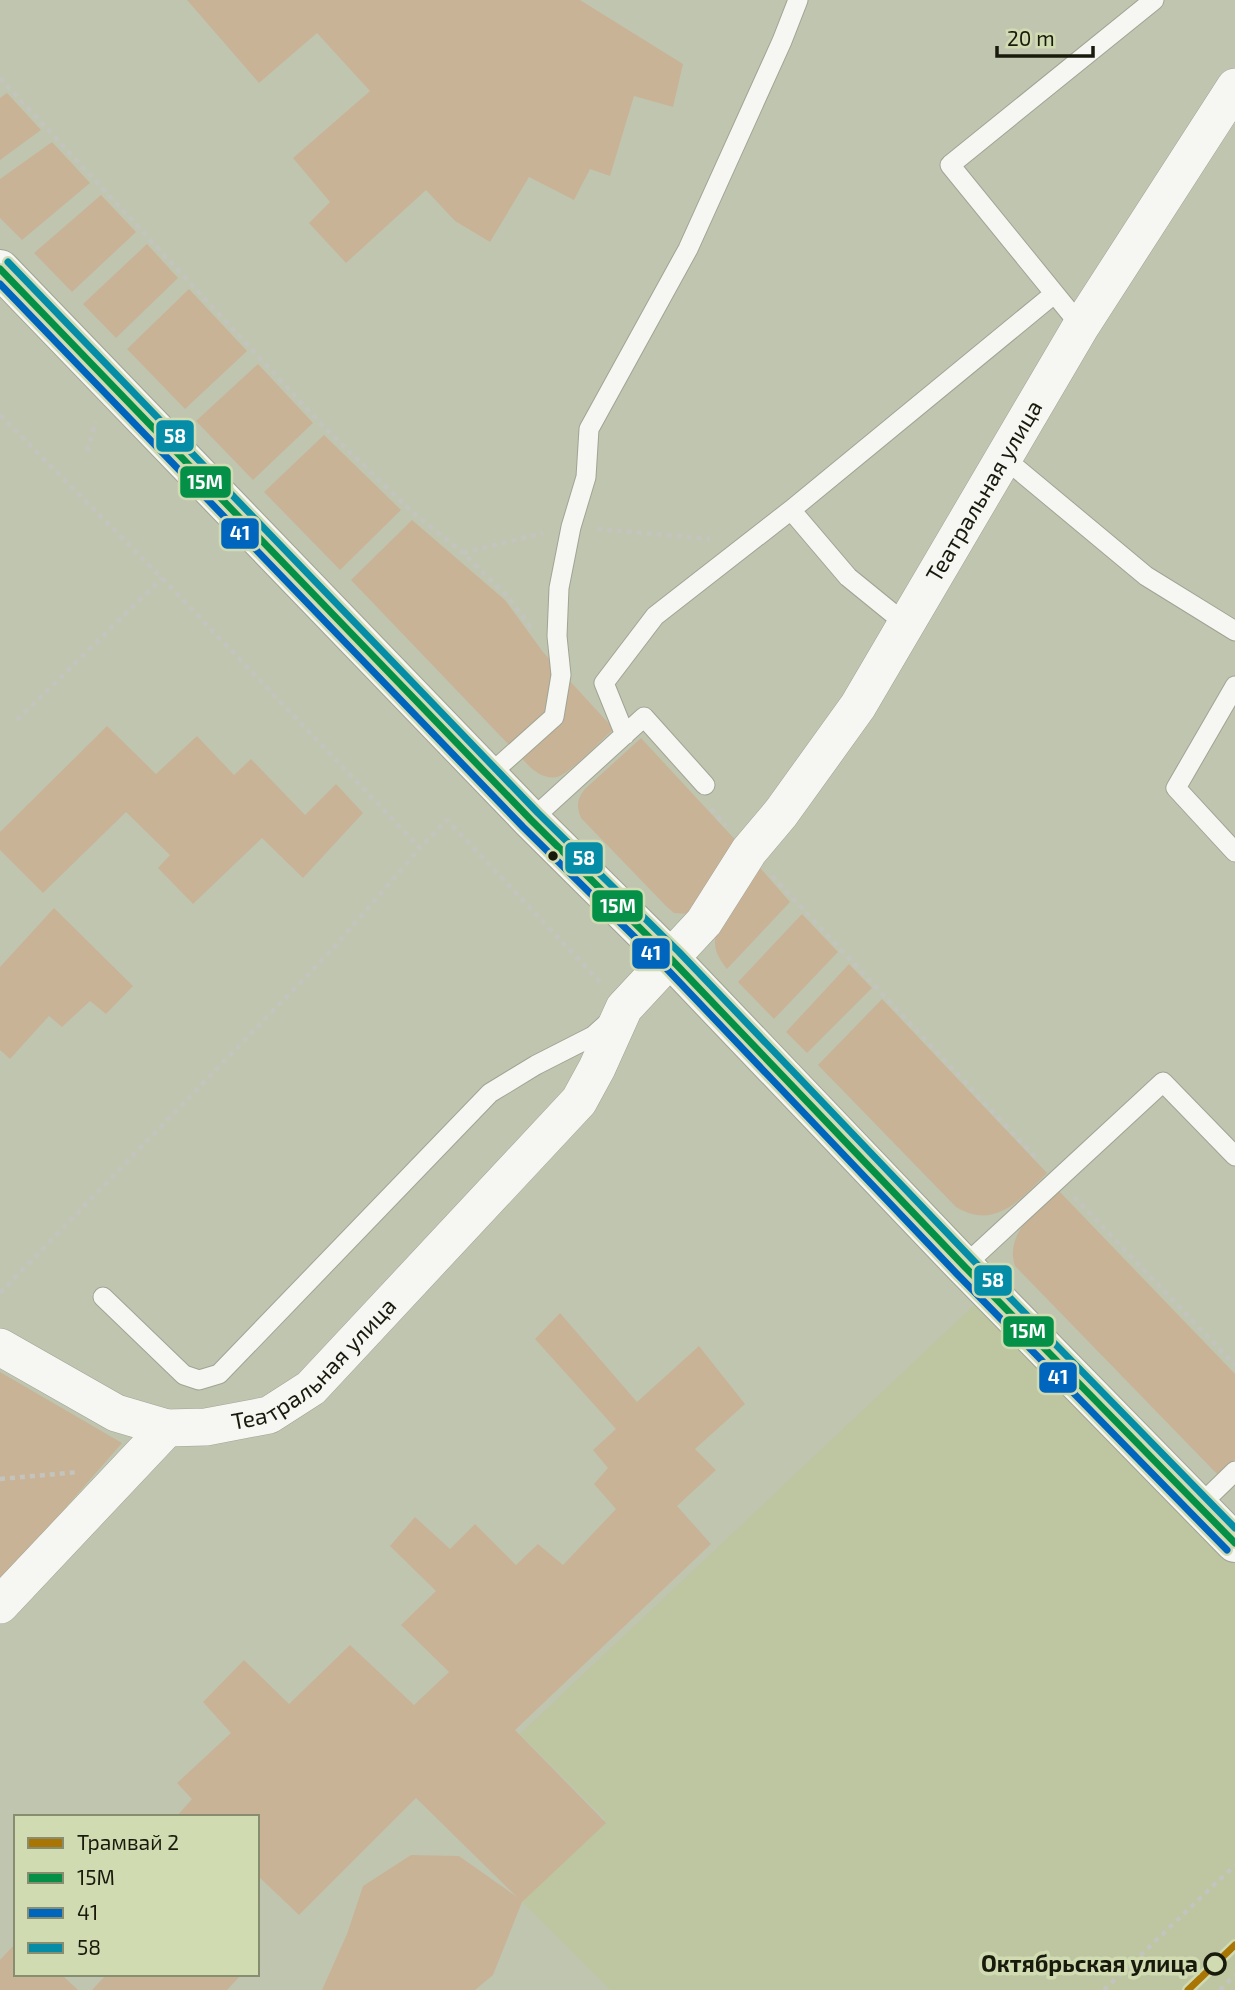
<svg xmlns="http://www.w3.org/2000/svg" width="1235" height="1990" font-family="'Exo 2',sans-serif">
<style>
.built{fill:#bdc5a1}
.green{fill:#c9b397}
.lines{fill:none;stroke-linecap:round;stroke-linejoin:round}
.service-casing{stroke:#a0a493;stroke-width:21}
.minor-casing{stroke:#a0a493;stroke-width:38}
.primary-casing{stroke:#a0a493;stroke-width:40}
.path{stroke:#c3c4be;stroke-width:4.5;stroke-dasharray:5 5;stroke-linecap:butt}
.service{stroke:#f6f6f3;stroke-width:19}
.minor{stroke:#f6f6f3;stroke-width:37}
.primary{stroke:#f6f6f3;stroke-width:38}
.bus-1-casing{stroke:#d1dbb2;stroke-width:12}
.bus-2-casing{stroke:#d1dbb2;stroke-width:12}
.bus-3-casing{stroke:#d1dbb2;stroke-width:12}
.bus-1{stroke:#049147;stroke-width:7}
.bus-2{stroke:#0065bd;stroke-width:7}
.bus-3{stroke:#058da7;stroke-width:7}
.tram-1-casing{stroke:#d1dbb2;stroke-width:12}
.tram-1{stroke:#a97504;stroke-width:7}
.bus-dot{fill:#181b0c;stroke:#d1dbb2;stroke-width:2.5}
.stop-dot{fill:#d1dbb2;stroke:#181b0c;stroke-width:3.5}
.labels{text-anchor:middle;stroke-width:7;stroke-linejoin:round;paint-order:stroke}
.street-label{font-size:23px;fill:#181b0c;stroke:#d1dbb2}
.stop-label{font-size:23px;font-weight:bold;fill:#181b0c;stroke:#d1dbb2;text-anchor:end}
.line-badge{stroke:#d1dbb2;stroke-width:2.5}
.badge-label{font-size:19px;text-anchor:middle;font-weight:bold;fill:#fff}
</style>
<rect width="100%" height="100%" fill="#c0c5af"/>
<!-- built -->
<path class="built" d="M992,1288L1235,1539V1990H610L522,1902L605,1819L520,1734Z"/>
<!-- green -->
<path class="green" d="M187,0H580L683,64L673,107L634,96L610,176L590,169L574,200L529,177L490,242L455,221L426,190L346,263L309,223L330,202L293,158L370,91L317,33L259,83Z
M7,93L41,130L0,160V98Z
M52,142L90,183L22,240L0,218V179Z
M101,195L136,232L72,292L34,253Z
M147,244L178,278L116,338L83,304Z
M189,289L247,351L185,409L127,349Z
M258,364L313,423L253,480L196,421Z
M324,435L401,510L340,570L264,492Z
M412,520L505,600L543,652L614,729C602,739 571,773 557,777C547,779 538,774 531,768L351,580Z
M107,726L156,774L197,736L234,775L251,759L305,815L336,784L363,813L303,878L262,838L193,904L158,868L170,855L126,812L43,893L0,850V832Z
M641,738L741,846L688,914L674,913L666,906L581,818C576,806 577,799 585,789Z
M754,861L790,902L727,969C721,961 715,953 715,943C714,925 744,880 754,861Z
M54,908L133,986L106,1014L90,1001L62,1027L49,1016L10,1059L0,1050V967Z
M802,914L838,952L774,1019L738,982Z
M849,964L872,988L807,1053L786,1032Z
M882,999L1047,1173C1021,1199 995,1231 956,1207L818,1065Z
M1058,1190L1235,1374V1459L1218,1475L1015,1266C1004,1233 1037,1211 1058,1190Z
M560,1313L637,1402L699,1346L745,1404L695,1449L716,1470L677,1506L711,1544L515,1730L606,1823L522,1902L493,1975L475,1990H322L347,1934L363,1886L411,1855L459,1856L517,1897L416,1798L299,1915L257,1875V1817H176L192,1799L177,1783L231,1733L203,1702L244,1660L289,1704L350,1645L414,1705L449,1672L401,1625L436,1591L390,1546L415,1517L450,1549L475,1524L516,1565L538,1544L563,1565L616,1509L594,1484L608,1468L593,1450L616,1429L535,1339Z
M0,1372L122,1443L0,1583Z
M16,1943V1974H61L78,1990H0V1960Z
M107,1974H242L227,1990H92Z"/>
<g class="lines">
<!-- service casing -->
<g class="service-casing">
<path id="service" d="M1081,326L950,165L1154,0
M1003,457L1146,576L1235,631
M791,510L848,577L907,625
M1235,686L1176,788L1235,852
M625,735L604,683L655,616L791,510L1054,294
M488,776L554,717L561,675L557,636L559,588L571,527L586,477L589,429L688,249L782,41L798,0
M531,820L644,717L705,785
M964,1266L1163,1082L1235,1156
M103,1297L184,1375L199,1380L219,1374L490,1093L536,1065L593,1036L611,1020
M1199,1506L1235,1471"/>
</g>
<!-- minor casing -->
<g class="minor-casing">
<g id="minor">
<path id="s1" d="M0,1347L116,1413L167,1428L206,1427L269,1415L311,1388L579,1101L597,1068L624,1008L704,922L749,851L781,813L858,706L1081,326L1235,87"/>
<path d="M0,1605L167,1428"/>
</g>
</g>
<!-- primary casing -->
<g class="primary-casing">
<path id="primary" d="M0,269L531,820L671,959L964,1266L1235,1543"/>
</g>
<!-- path -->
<path class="path" d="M0,78L323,426L411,511L463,553L509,598L532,629
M0,415L162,578L420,848L447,820L602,984
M87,451L96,421
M597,529L710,539
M463,553L543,533
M17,720L162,578
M711,809L726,826
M772,876L1039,1161
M1074,1197L1235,1365
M0,1293L329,953L420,848
M0,1479L79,1472
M1104,1990L1235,1865
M1220,1990L1235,1975"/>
<!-- service -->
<use href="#service" class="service"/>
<!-- minor -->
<use href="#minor" class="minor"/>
<!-- primary -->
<use href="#primary" class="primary"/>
<!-- bus-1 casing -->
<g class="bus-1-casing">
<path id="bus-1" d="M0,269L531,820L671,959L964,1266L1235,1543"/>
</g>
<!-- bus-2 casing -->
<g class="bus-2-casing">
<path id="bus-2" d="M0,284L523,827L664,966L956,1273L1227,1550"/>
</g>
<!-- bus-3 casing -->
<g class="bus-3-casing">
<path id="bus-3" d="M8,262L538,813L679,952L972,1259L1235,1528"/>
</g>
<!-- bus-1 -->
<use href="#bus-1" class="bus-1"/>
<!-- bus-2 -->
<use href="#bus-2" class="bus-2"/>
<!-- bus-3 -->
<use href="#bus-3" class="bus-3"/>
<!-- tram-1 casing -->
<g class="tram-1-casing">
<path id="tram-1" d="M1188,1990L1235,1945"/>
</g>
<!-- tram-1 -->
<use href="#tram-1" class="tram-1"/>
</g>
<!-- markers -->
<circle class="bus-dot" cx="553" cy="856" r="6"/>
<circle class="stop-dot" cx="1215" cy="1964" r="10"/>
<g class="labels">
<!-- street labels -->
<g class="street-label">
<text dy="8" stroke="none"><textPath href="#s1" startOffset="1468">Театральная улица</textPath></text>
<text dy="8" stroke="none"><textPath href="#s1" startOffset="355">Театральная улица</textPath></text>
</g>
<!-- stop labels -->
<g class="stop-label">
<text x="1198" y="1972">Октябрьская улица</text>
</g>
</g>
<g class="line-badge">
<rect x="155" y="419" width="40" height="34" rx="7" fill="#058da7"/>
<rect x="179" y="465" width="53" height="34" rx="7" fill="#049147"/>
<rect x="220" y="517" width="40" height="33" rx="7" fill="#0065bd"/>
<rect x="564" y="841" width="40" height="34" rx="7" fill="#058da7"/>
<rect x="591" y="889" width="53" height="34" rx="7" fill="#049147"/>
<rect x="631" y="937" width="40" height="33" rx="7" fill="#0065bd"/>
<rect x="973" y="1264" width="40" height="33" rx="7" fill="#058da7"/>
<rect x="1002" y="1315" width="53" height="33" rx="7" fill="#049147"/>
<rect x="1038" y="1361" width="40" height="33" rx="7" fill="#0065bd"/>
</g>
<g class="badge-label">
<text x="175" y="443">58</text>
<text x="205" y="489">15М</text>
<text x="240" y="540">41</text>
<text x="584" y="865">58</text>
<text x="618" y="913">15М</text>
<text x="651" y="960">41</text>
<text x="993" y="1287">58</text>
<text x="1028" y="1338">15М</text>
<text x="1058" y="1384">41</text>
</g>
<!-- legend -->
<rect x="14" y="1815" width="245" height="161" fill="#d1dbb2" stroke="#878e70" stroke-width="2"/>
<rect x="28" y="1838" width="35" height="10" fill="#a97504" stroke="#878e70" stroke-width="2"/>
<text x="77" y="1850" font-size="21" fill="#181b0c">Трамвай 2</text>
<rect x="28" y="1873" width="35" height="10" fill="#049147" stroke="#878e70" stroke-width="2"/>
<text x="77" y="1885" font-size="21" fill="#181b0c">15М</text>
<rect x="28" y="1908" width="35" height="10" fill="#0065bd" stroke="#878e70" stroke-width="2"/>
<text x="77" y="1920" font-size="21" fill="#181b0c">41</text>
<rect x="28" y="1943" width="35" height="10" fill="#058da7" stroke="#878e70" stroke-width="2"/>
<text x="77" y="1955" font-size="21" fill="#181b0c">58</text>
<!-- scale -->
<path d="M997 46v10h96v-10" fill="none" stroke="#181b0c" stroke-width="3.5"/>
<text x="1007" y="46" font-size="21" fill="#181b0c" stroke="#d1dbb2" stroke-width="5" paint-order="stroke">20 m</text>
</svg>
